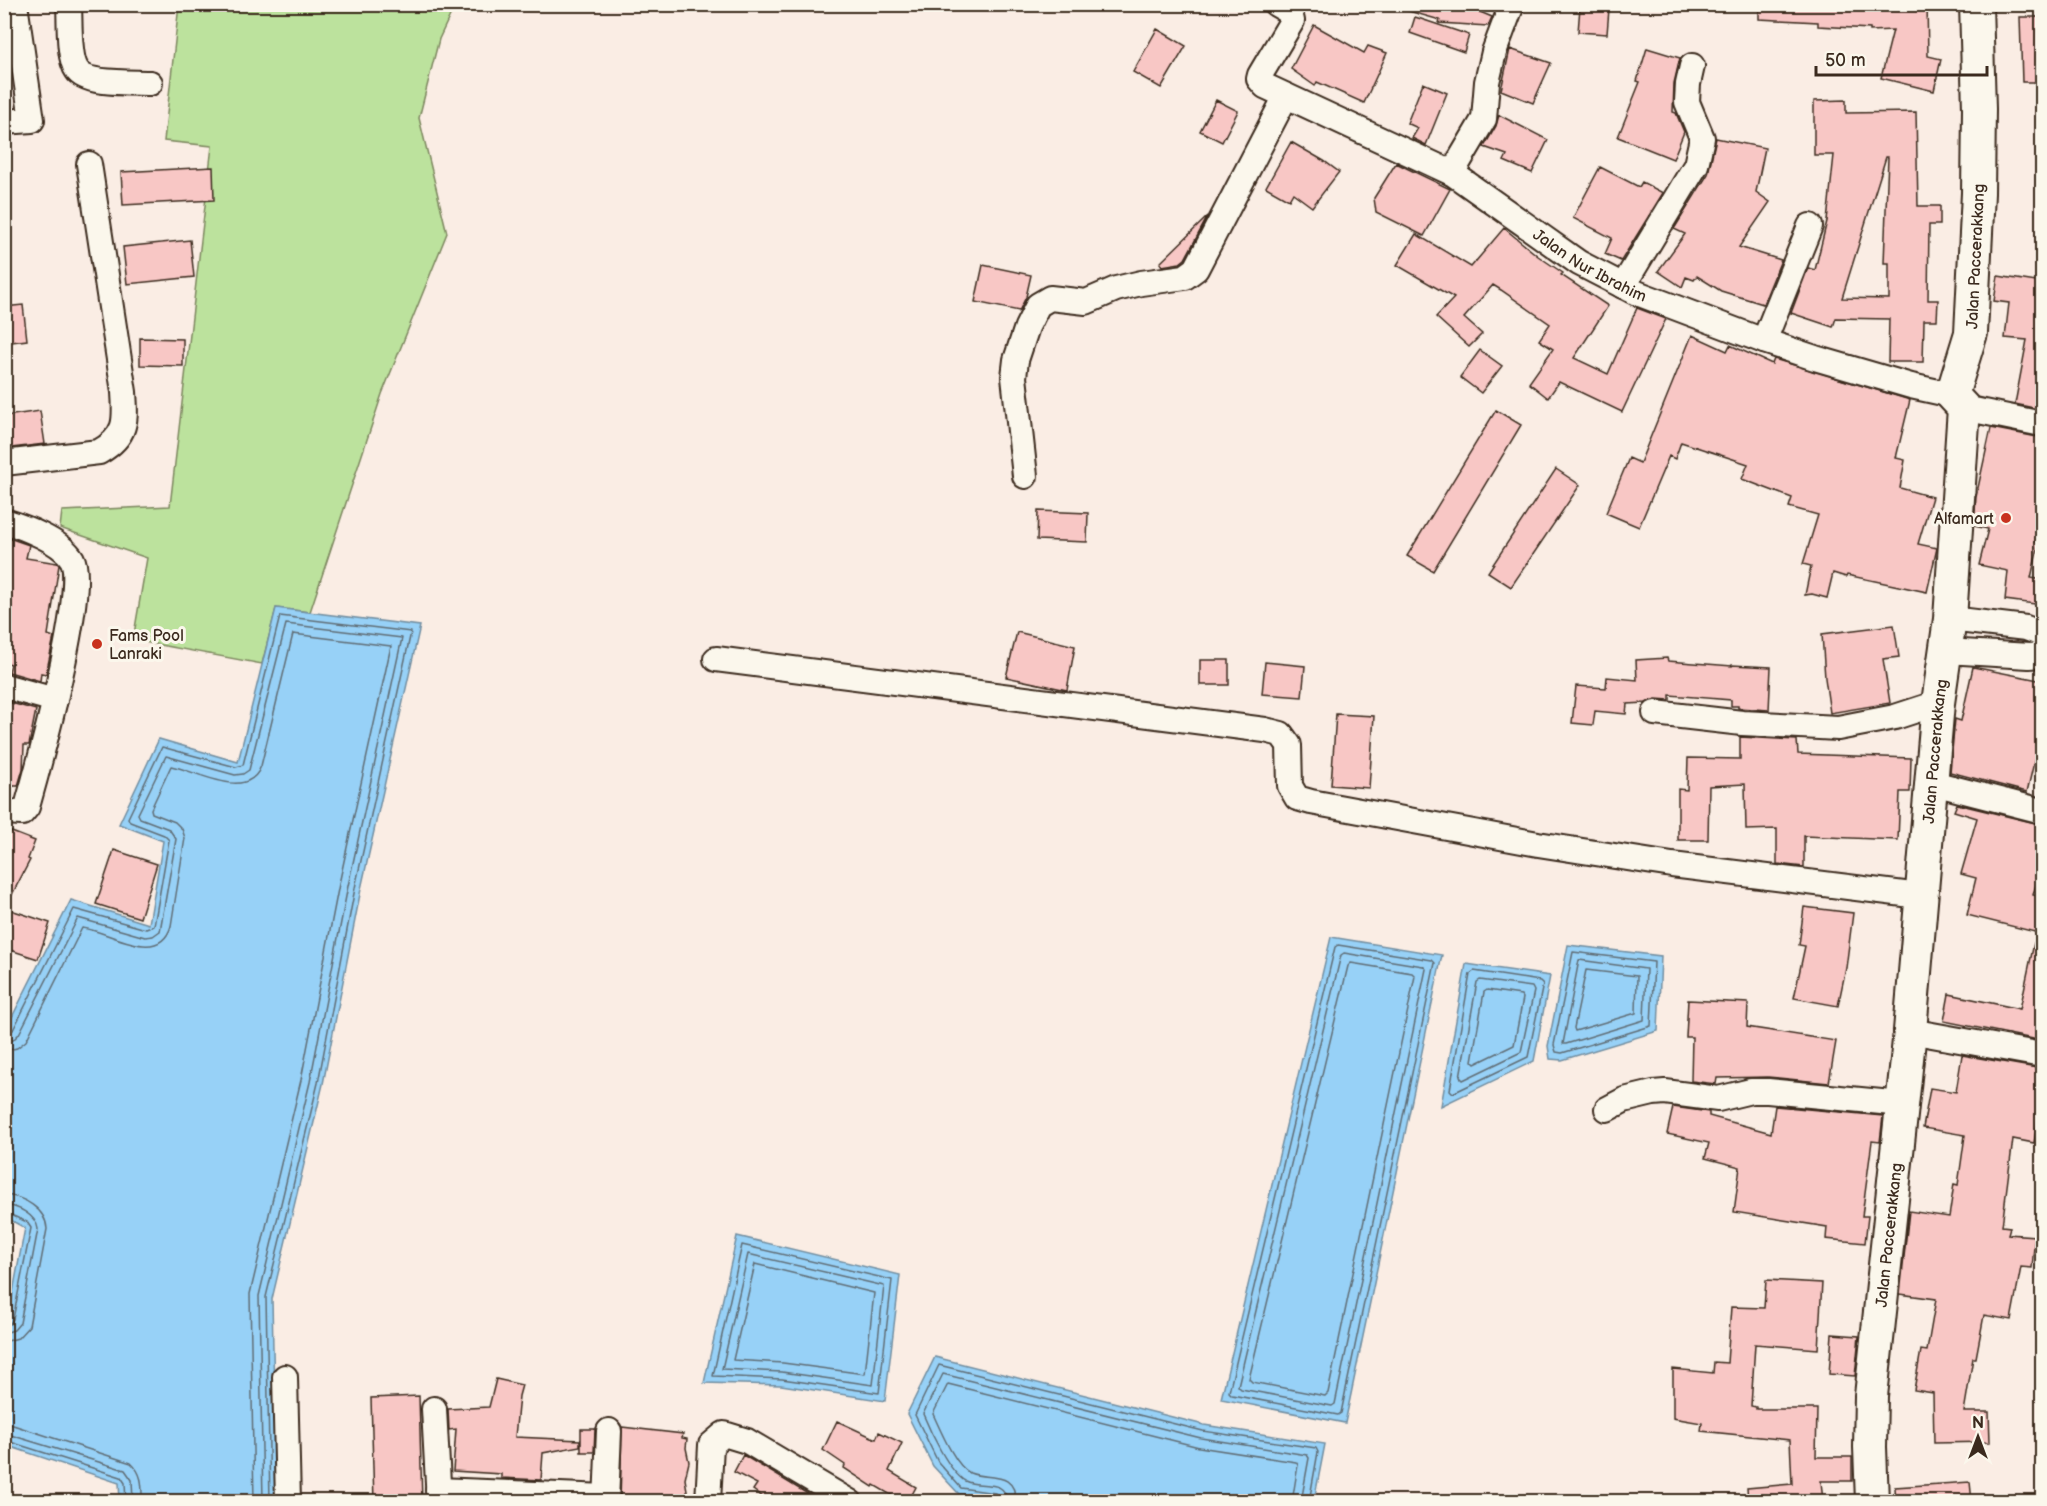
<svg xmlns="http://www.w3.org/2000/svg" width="2047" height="1506" font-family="'Balsamiq Sans',sans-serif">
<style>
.green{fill:#bce29d;stroke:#7c865e;stroke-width:1.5}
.water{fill:#97d1f7;stroke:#728ea0;stroke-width:1.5}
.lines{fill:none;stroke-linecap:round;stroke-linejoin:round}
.shore{stroke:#606d75;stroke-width:1.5}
.building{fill:#f8c7c5;stroke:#3b2a1e;stroke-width:1.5;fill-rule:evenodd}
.minor-casing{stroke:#3b2a1e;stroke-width:28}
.major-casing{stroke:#3b2a1e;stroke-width:36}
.minor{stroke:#fbf7ec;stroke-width:24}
.major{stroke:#fbf7ec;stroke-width:32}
.poi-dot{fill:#c8321e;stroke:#fbf7ec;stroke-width:2}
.labels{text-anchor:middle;stroke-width:6;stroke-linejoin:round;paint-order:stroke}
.street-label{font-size:16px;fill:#3b2a1e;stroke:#fbf7ec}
.poi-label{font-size:16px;fill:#3b2a1e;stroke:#fbf7ec;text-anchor:end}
</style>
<rect width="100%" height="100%" fill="#faede4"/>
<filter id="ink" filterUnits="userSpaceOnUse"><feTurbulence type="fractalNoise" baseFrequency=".0167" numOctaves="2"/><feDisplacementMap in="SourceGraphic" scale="12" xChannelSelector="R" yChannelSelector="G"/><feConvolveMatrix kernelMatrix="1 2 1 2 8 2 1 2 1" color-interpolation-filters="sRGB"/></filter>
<g filter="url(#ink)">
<!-- green -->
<path class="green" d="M179,5H455L439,39L419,118L447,233L382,394L310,612L276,608L262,664L133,640L147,558L60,528L62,511L170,506L212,146L164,141Z"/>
<!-- water -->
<path class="water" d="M276,608L420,626L361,889L323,1084L272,1299L276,1501H120L119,1483L5,1445V1334L25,1228L5,1217L4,1033L71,900L149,924L163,841L119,824L159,739L238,762Z
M1331,937L1442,955L1345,1423L1221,1399Z
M1568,945L1661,956L1658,1031L1562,1060L1550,1059L1548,1046Z
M1466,964L1550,976L1534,1061L1441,1106Z
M737,1236L900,1275L885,1401L781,1385L704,1383Z
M935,1357L1204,1425L1325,1444L1314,1501L1014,1502L959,1494L933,1466L907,1414Z"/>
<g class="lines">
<!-- shore -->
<path class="shore" d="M1338,945L1432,960L1435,963L1341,1413L1338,1415L1232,1395L1229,1392L1335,947Z
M1573,952L1654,962L1651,1026L1562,1053L1556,1052L1554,1045Z
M1344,953L1423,966L1426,969L1335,1404L1332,1406L1241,1389L1238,1386L1341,955Z
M1579,960L1646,969L1644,1020L1566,1044H1563Z
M1351,963L1412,973L1415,976L1328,1393L1325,1396L1252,1382L1249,1379L1348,966Z
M1586,970L1637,976L1636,1013L1575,1031L1574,1028Z
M1474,971L1540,981L1543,984L1528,1057L1453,1093L1450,1090L1470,974Z
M1480,980L1532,987L1534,991L1521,1052L1463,1080L1460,1077L1477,982Z
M1487,990L1521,995L1523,998L1514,1045L1475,1064L1472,1061L1484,992Z
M4,1034L13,1030L74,909L146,929L154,926L169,840L164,835L130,822L128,818L162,747L236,767L243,765L280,616L411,632L355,888L318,1083L266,1297L270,1502
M4,1042L13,1040L19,1034L78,918L145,937L153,936L160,931L176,839L169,829L140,818L138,814L166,756L235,775L243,774L249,770L286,624L402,638L348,886L310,1082L259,1296L263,1502
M4,1051L17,1048L26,1041L82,928C108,930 159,967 171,926L185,838L182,829L175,822L152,813L151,809L171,766C197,771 248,802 261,766L293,634L391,646L339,884L301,1080L250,1294L254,1502
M4,1195C23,1196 46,1209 47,1229L29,1326L18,1338L4,1342
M4,1205C18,1206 36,1215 38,1229L20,1323L14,1330L4,1333
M4,1212L27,1222L31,1228L13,1319L10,1324L4,1325
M742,1245L892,1280L879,1393L782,1379L713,1376Z
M748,1254L884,1286L873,1385L782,1372L722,1369Z
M755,1264L874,1293L865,1374L783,1363L733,1360Z
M4,1423L13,1425L131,1463C143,1474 142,1486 142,1502
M4,1433L125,1470L132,1480L133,1502
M4,1440L121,1477L125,1483L126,1502
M999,1502V1496L995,1493L961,1488L938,1462L915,1415L939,1365L1203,1431L1316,1448L1318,1452L1309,1502
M1007,1502C1006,1477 980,1489 965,1481C949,1472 930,1431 923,1414L943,1374L1201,1438L1307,1455L1309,1458L1301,1502
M1016,1502C1015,1469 989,1481 970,1473C955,1466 940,1429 933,1414L948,1384L1199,1447L1296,1462L1298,1465L1292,1502"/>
</g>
<!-- building -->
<path class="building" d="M1406,4H1461L1492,17L1488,26L1439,23L1440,20L1405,10Z
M1759,4H1927L1928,56L1941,59L1934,91L1881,78L1893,30L1870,31V29L1818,26V22L1759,19Z
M1580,7L1609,9L1607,34L1578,32Z
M1415,17L1469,35L1464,52L1410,33Z
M2020,17H2043V82H2022Z
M1314,25L1364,53L1368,46L1387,53L1364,103L1317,82L1315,86L1291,69Z
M1157,29L1186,46L1161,88L1133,72Z
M1647,48L1680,58L1674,83L1673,112L1676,113L1684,132L1673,159L1618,137L1640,82L1637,81Z
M1510,49L1551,63L1533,103L1501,90Z
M1423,83L1447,93L1426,145L1412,138L1418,128L1407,123Z
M1216,100L1238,111L1222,142L1200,131Z
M1846,100V113L1916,112L1918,206H1940V225H1929L1928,300H1938L1937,320H1924L1923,362H1888L1889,319L1836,318L1833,327L1791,313L1808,268L1815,270L1827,221L1834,155H1814V101ZM1886,157H1888L1884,263H1889V299L1842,298Z
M1499,115L1548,140L1532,173L1504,161L1507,155L1484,147L1496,126Z
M1716,138L1765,148L1756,192L1770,202L1739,247L1781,260L1763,304L1721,291L1697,276L1694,280L1686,277L1682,287L1658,271L1685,234L1674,229L1708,174Z
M1291,142L1324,161L1339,172L1312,207L1293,193L1289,200L1266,187Z
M1396,163L1450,189L1424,236L1376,212L1374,198Z
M213,167L214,200L123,205L121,172Z
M1600,167L1639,187L1642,182L1663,193L1621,261L1605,254L1612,238L1573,218Z
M1208,216L1185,259L1180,263L1162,266L1160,263Z
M1504,228L1538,256L1563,273L1561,275L1608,306L1574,358L1608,374L1637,308L1666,319L1622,412L1559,382L1548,398L1529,383L1553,349L1539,340L1550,324L1501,290L1493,285L1464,318L1482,334L1469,347L1436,317L1454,298L1397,265L1416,234L1471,267Z
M190,240L194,277L127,284L123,247Z
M983,265L1031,275L1026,297L1019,311L975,302Z
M1998,276L2043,283V410L2015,404L2027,340L2005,338L2009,303L1994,301Z
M23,305L27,340L4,343V307Z
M1692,335L1727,351L1730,345L1772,364L1774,359L1910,400L1896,458L1905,460L1900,488L1932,497L1918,544L1937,548L1927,592L1847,575L1846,577L1833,573L1827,598L1812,594L1805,595L1811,566L1803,564L1818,515L1789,507L1792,498L1742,479L1748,464L1681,442L1675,459L1669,456L1639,527L1606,513L1629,458L1640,463Z
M140,338L183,339V366L140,365Z
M1480,350L1502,366L1481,393L1460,377Z
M1496,410L1521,425L1433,571L1407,556Z
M40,411L45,444L11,448L6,416Z
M1991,428L2043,438V511L2036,542L2039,543L2031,578L2043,580V605L2005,600L2008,571L1979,565L1988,529L1974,526L1976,497Z
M1556,469L1580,485L1511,587L1488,572Z
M1038,511L1088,513L1087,542L1037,540Z
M9,538L29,545L26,558L57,563L59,565L48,635L54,637L46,674L41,673L40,681L9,672L11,664L4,662V566Z
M1894,625L1899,657L1883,659L1890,703L1830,713L1825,678L1822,634Z
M1017,632L1075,646L1067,690L1006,677Z
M1667,658L1668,661L1732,666V665L1771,667L1769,710L1738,708V706H1731V700L1670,695V700L1656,699L1646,703L1627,704L1626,714L1595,711L1593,725L1572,723L1576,686L1606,688L1607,677L1637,680L1636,660Z
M1200,660H1229V685H1200Z
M1265,662L1305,666L1302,697L1262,694Z
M1973,667L2043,681V724L2027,792L1950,772L1955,719L1961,721Z
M4,701L36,710L29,745H24L23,769L18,786H4Z
M1336,714L1374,716L1369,788L1331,785Z
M1740,737L1797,740L1798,754L1911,758L1910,792H1900L1898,840L1804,836V867L1777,864V829L1746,830L1745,784L1709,786L1708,840H1678V789L1687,790L1688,758L1740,759Z
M1957,804L2043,825V861L2033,895L2043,897V934L1967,915L1976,878L1961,874L1977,818L1954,811Z
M4,829L35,841L28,859L30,860L5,908L50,923L38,959L4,948Z
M114,850L157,864L140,918L96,904Z
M1804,907L1853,913L1846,968L1838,1006L1794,998L1805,946L1799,945Z
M2034,943H2043V1041L1944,1021L1949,994L2020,1009Z
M1688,1000L1748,1003L1747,1027L1836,1041L1829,1083L1768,1077L1717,1078L1716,1084L1691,1081L1692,1037H1686Z
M1962,1055L2043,1069V1087L2034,1143L2013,1139L2002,1226L2010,1227L2008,1234L2035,1236L2032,1268L2021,1267L2011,1320L1984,1315L1976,1358H1973L1964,1412H1989L1990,1442L1934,1443L1933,1393L1914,1390L1921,1350L1927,1351L1936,1299L1900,1294L1909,1211L1949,1217L1954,1184L1958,1185L1965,1135L1923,1128L1930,1088L1956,1092Z
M1775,1106L1883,1116L1880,1142L1872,1141L1862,1216H1868L1865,1243L1826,1239L1827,1227L1734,1212L1740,1167L1705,1158L1709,1143L1667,1134L1673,1107L1709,1112V1116L1771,1133Z
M1766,1280L1822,1283L1818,1349L1755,1344L1751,1406L1756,1407V1409H1817L1816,1457H1852V1481H1821L1823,1502H1748L1747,1488L1792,1484L1790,1440L1701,1431L1702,1423L1673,1418V1369L1713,1373L1714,1362L1727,1363L1731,1307L1764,1308Z
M1832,1334L1859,1336L1855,1376L1829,1374Z
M496,1379L522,1385L519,1396L515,1437L580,1440V1446L543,1453L541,1480L501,1478V1474L453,1471L456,1429L449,1430L448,1409L489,1407Z
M419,1396L422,1502H374L371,1398Z
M837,1421L876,1439L879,1432L902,1443L889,1471L916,1487L908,1502H903L874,1485L873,1487L844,1468L845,1465L823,1450Z
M622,1427L683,1434L682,1438L687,1439L686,1448L689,1462L685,1479L689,1502H620Z
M581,1429H595L594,1452H581Z
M743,1455L821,1502H770L753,1490L757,1484L734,1472Z
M1970,1482L1972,1502H1896L1895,1487Z"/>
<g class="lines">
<!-- minor casing -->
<g class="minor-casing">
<g id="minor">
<path d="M69,4C70,21 68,57 77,70C86,85 134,82 150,83"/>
<path id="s1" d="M1276,4L1290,12L1292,21L1260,75L1259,79L1265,86L1452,173L1579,263L1637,293L1764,341L1815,358L1911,386L1952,395"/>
<path d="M4,122L32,120L15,4"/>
<path d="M1452,173L1484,119L1487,82L1494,52L1512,4"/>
<path d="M1623,286L1696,165L1702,138L1687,102L1688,84L1692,66"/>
<path d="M1764,341L1810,226"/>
<path d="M1964,408L2042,424"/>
<path d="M4,463L99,452C127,436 126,421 124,392L89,164"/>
<path d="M1025,476L1014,377L1016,360L1027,327L1038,305L1050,298L1086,302L1116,289L1141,283L1185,277L1196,269L1286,96"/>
<path d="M4,521C24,527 61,541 72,559C88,587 38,768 27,807L22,813L4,812"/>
<path d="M1950,619L2026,628L2042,634"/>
<path d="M1946,651L2029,656L2042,655"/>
<path d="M716,659L1265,730L1281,734L1289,745L1290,786L1297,798L1311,802L1538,844L1672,865L1920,896"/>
<path d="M4,686L55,700"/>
<path d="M1655,713L1742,723L1838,728L1895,717L1938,703"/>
<path d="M1933,783L2042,811"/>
<path d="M1910,1031L2042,1055"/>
<path d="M1607,1109L1624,1100L1653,1093L1665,1092L1718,1099L1751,1091H1768L1902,1104"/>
<path d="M285,1377L288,1502"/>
<path d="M434,1409L439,1502"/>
<path d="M438,1490L606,1497"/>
<path d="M606,1502L609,1431"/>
<path d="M708,1502L711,1445L724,1434L747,1441L850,1502"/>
</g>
</g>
<!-- major casing -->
<g class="major-casing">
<g id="major">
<path id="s2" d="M1872,1502L1870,1447L1871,1396L1910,1031L1938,703L1950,619L1964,408L1952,395L1971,333L1978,193L1979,109L1976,4"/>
</g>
</g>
<!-- minor -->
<use href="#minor" class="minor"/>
<!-- major -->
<use href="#major" class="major"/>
</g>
</g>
<!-- markers -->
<g class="poi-dot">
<circle cx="2006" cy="518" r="6"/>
<circle cx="97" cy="644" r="6"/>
</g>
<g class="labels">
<!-- street labels -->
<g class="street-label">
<text dy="6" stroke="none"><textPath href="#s2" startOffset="1258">Jalan Paccerakkang</textPath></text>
<text dy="6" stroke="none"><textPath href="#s1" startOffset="474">Jalan Nur Ibrahim</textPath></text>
<text dy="6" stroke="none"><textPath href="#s2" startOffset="754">Jalan Paccerakkang</textPath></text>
<text dy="6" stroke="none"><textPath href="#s2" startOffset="268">Jalan Paccerakkang</textPath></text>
</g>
<!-- poi labels -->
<g class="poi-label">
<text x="1994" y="524">Alfamart</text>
<text x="109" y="641" text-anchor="start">Fams Pool<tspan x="109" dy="18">Lanraki</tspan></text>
</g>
</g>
<!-- margin -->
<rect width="2047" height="1506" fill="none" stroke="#fbf7ec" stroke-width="24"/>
<rect x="12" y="12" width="2023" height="1482" fill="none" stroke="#3b2a1e" stroke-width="2" filter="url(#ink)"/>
<!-- north arrow -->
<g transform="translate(1978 1437)" stroke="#fbf7ec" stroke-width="4.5" paint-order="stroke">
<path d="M0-4.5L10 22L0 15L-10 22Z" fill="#3b2a1e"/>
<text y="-9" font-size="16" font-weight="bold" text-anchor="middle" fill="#3b2a1e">N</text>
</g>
<!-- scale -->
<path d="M1816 66v9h171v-9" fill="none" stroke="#3b2a1e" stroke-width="3"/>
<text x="1825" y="66" font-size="18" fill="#3b2a1e" stroke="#fbf7ec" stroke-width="4.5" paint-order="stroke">50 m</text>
</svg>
